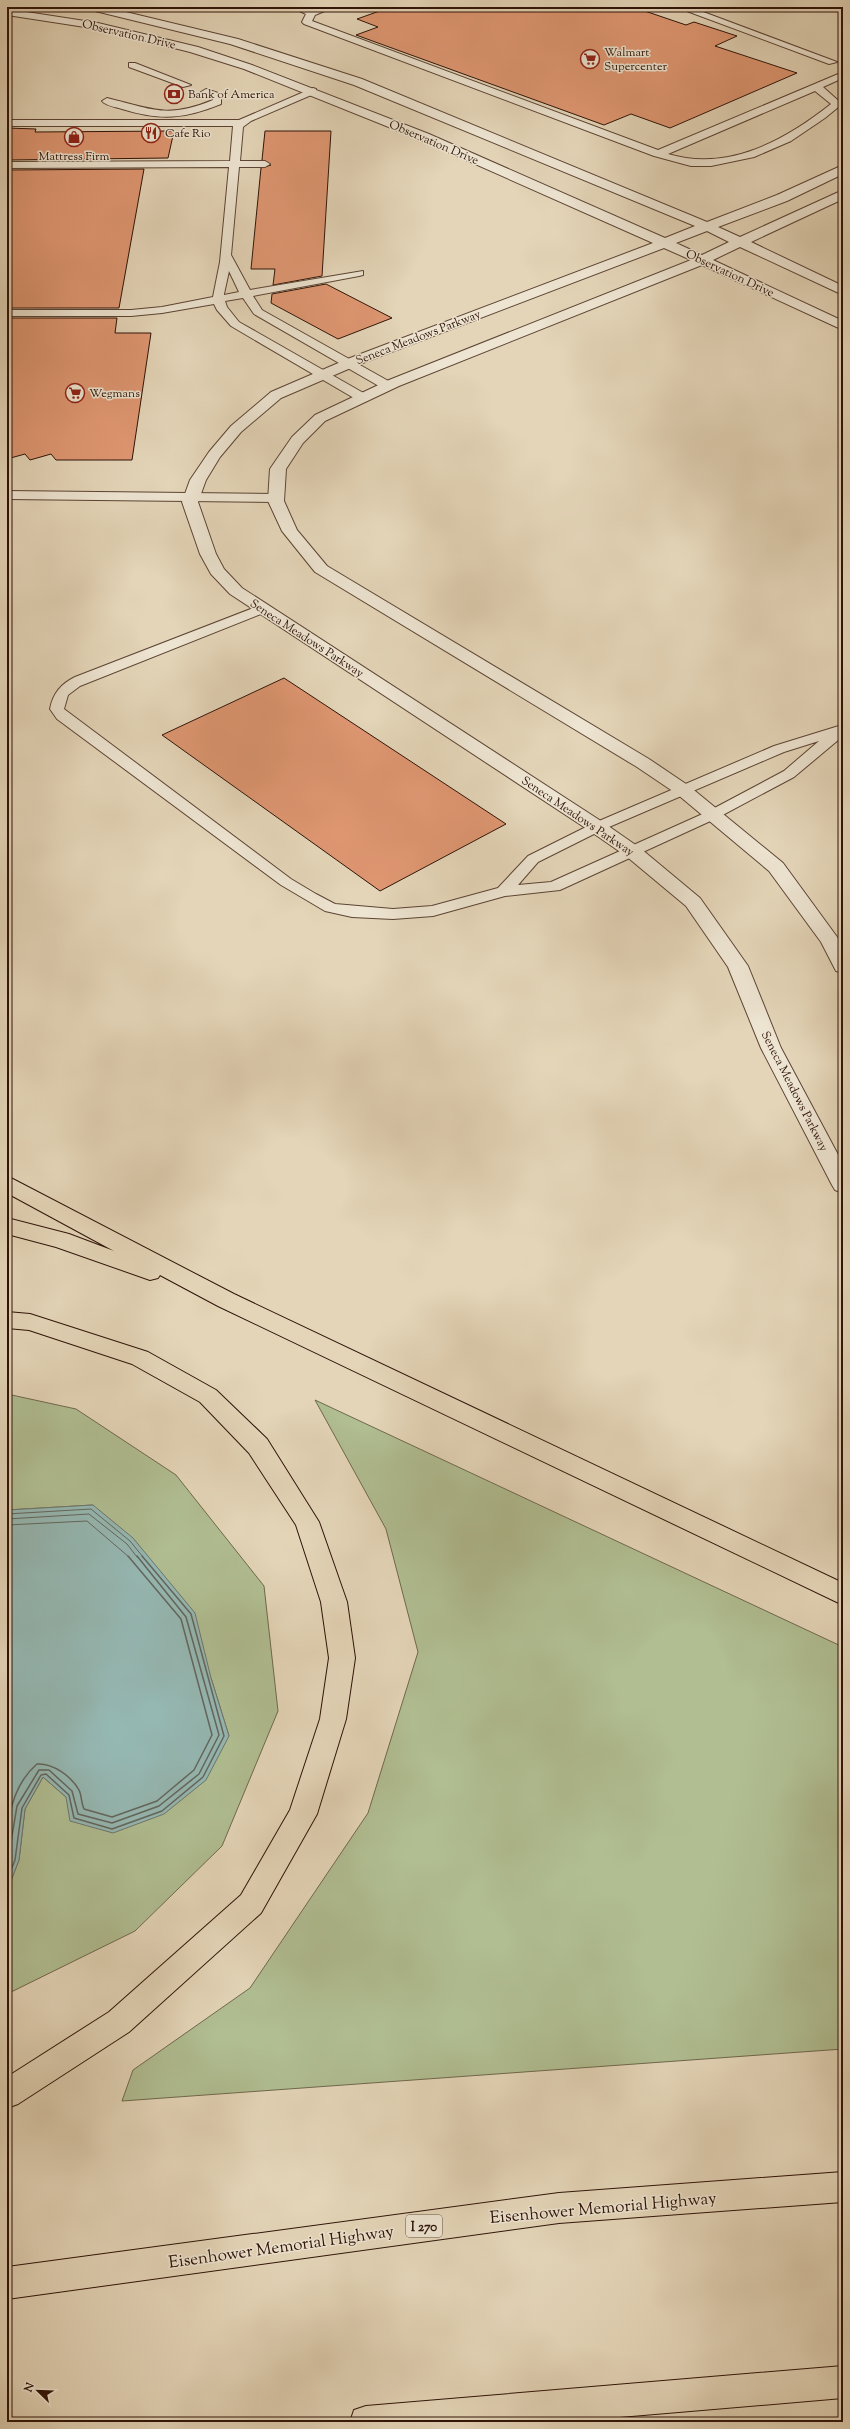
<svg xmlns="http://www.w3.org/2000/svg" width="850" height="2429" font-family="'Sorts Mill Goudy',serif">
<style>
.green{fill:#b0be92;stroke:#6f684d}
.water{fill:#95b8b3;stroke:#6c766f}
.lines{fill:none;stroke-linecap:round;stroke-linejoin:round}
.shore-far1{stroke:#62665e;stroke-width:1}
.shore{stroke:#62665e;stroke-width:1.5}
.building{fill:#df9772;stroke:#2e1308}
.service-casing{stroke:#5c4434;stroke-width:2}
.tertiary-casing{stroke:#5c4434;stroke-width:2}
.motorway-casing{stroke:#2e1308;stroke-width:2}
.service{fill:#ede4d1;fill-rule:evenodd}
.tertiary{fill:#ede4d1;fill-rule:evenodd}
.motorway{fill:#e4d5b8;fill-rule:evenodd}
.labels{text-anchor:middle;stroke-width:3;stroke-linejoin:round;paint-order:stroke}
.far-street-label{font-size:12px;fill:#2e1308;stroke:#ede4d1}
.far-poi-label{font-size:12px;fill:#2e1308;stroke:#ede4d1;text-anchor:start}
.shield{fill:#ede4d1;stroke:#675244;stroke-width:1}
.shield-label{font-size:13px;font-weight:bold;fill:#2e1308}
.near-street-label{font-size:17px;fill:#2e1308;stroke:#ede4d1}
</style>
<rect width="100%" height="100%" fill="#e4d5b8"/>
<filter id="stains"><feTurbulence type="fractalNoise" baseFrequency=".005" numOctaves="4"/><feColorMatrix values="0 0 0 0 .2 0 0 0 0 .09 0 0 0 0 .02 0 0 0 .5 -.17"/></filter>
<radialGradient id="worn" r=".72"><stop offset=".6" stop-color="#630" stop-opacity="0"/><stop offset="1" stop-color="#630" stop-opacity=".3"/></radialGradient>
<!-- green -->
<path class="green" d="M7,1394L76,1409L176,1475L264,1586L278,1711L222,1846L135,1931L7,1994V1891L19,1860L25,1809L43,1777L66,1797L229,1736L211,1678L93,1505L7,1510Z
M315,1400L843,1647V2049L122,2101L133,2070L250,1988L368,1813L418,1652L386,1529Z"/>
<!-- water -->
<path class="water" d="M93,1505L133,1538L195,1613L211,1678L229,1736L206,1780L164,1814L113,1833L70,1821L66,1797L43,1777L25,1809L19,1860L7,1891V1510Z"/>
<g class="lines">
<!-- shore-far1 -->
<path class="shore-far1" d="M7,1514L91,1509L130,1541L143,1557
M7,1519L89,1514L127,1544L137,1557
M7,1525L87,1521L129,1557"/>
<!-- shore -->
<path class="shore" d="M7,1833C10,1807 16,1782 37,1764C53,1763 71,1776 79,1790C82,1796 81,1803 84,1809L112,1817L157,1801L194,1770L212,1735L181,1619L128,1556
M7,1866L17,1806L39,1770H49L72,1791L78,1814L112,1823L159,1806L199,1774L219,1735L186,1617L137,1556
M7,1880L15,1860L22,1808L41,1775L46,1774L69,1795L74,1818L112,1829L162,1811L203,1777L224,1736L191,1614L142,1556"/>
</g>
<!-- building -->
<path class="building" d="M391,7H633L686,25L694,22L737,36L715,46L797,73L670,128L631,114L604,125L356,35L378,27L357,19Z
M7,128L36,129L35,132L174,131L168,158L7,160Z
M265,131H331L322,276L273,285L275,269H251L261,168L271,165L262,160Z
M144,169L119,308H7V170Z
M326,284L392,318L338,339L271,303L272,294Z
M7,318H117L115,333H151L132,460H56L51,454L30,460L25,454L7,459Z
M284,678L506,824L380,891L162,735Z"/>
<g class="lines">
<!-- service casing -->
<g class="service-casing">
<path id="service" d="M291,7H304L311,10L320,7H334L315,15L312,21L658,150L843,72V78L823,87L842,104L825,118L791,141L754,157L711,166H691L654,156L304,24L302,22L306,14ZM815,91L831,104C784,141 728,172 668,154Z
M676,7H690L837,62L829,64Z
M129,63H135L191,85L183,87L129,67Z
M313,88L316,89V93L251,121L243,127L240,161H265L270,164L265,167H239L231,255L250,290L363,271V275L359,276L253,296L262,310L392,383L394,386L392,389H384L254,314L243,298L225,301L227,307L239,322L367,395L369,398L367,401H359L231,326L217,310L214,304L162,313L131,316H7V310H131L162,307L213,297L220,262L229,167L7,168V162L230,161L233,126H7V120H239ZM229,271L239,292L224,295V294Z
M206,89L221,94V104C184,119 161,121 122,109C116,107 106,106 102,101L107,98C152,109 167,119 213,100V98L201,92Z
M7,491L276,494L282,498L276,502L7,499Z
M261,605L266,606L268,609L266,612L80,686L68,695L64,709L291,879L316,894L335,904L393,909L432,906L498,888L528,856L592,824L774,746L842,725L843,736L794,777L717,818L560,890L505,896L433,916L393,919L352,917L325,911L281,885L57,719L50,709C53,693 61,684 75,677ZM819,741L784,771L707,812L551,882L518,885L538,862L602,830L784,752Z"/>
</g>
<!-- tertiary casing -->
<g class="tertiary-casing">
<path id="tertiary" d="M85,7H105L238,39L362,79L707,222L777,195L843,165V174L787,201L718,227L740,237L843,190V199L751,242L843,286V295L740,247L713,260L843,321V330L702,265L399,386L325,421L303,443L286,469L284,501L297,530L327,566L649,759L689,786L783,863L840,941L843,947V973L836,971L821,942L769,871L677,794L637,767L315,572L282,531L268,501L270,469L292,437L315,415L389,380L691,260L664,248L360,364L281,398L241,432L220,457L206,480L198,502L216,554L224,569L242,588L604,823L640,848L700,898L748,966L781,1048L843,1164V1193L835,1190L832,1185L761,1048L728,967L686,906L626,856L590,831L230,594L211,574L200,554L182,502L190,480L209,452L231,426L271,392L350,358L653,243L421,140L244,69L190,52L98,29L7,15V9L98,23L198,47L252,65L429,134L665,238L695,226L354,85L230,44L87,9ZM707,231L729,242L702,255L676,243Z"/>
</g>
<!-- motorway casing -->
<g class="motorway-casing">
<path id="motorway" d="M7,1176L234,1294L843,1583V1605L218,1306L160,1275L158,1278L150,1280L56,1247L7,1234V1218L69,1234L114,1251L7,1193Z
M7,1312L30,1314L148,1352L216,1390L267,1439L319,1522L347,1602L355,1658L346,1719L317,1814L261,1913L129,2032L18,2104L7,2108V2077L109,2012L241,1895L290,1810L320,1719L329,1658L321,1602L296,1525L249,1453L200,1402L132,1364L29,1330L7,1328Z
M843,2172V2202L559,2223L7,2299V2267L559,2193Z
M843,2366V2398L561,2422H350L354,2410L366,2406Z"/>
</g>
<!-- service -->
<use href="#service" class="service"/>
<!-- tertiary -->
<use href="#tertiary" class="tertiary"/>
<!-- motorway -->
<use href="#motorway" class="motorway"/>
</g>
<!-- icons -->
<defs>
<g id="supermarket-ring" transform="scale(1)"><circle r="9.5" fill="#ede4d1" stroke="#8f2418" stroke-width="1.5"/><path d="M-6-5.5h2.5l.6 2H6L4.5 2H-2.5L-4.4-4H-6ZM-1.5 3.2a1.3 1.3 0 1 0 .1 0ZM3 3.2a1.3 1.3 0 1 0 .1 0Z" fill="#8f2418"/></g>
<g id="bank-ring" transform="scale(1)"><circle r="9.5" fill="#ede4d1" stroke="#8f2418" stroke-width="1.5"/><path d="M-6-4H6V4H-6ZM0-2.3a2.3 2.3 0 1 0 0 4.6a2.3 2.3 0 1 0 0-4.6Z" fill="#8f2418"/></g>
<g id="restaurant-ring" transform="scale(1)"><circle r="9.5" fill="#ede4d1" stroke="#8f2418" stroke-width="1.5"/><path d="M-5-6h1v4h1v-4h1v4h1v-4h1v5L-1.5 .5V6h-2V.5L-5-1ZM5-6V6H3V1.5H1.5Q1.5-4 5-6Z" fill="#8f2418"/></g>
<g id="shop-ring" transform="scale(1)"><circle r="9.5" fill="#ede4d1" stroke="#8f2418" stroke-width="1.5"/><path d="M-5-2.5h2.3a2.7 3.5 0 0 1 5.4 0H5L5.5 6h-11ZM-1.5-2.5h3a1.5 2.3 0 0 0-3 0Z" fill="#8f2418"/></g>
</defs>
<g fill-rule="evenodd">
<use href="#supermarket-ring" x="590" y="59"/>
<use href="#bank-ring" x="174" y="94"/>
<use href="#restaurant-ring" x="151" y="133"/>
<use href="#shop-ring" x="74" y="137"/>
<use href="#supermarket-ring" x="75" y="393"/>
</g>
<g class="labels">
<!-- far-street labels -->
<g class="far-street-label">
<text transform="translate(129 34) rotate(13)" y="4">Observation Drive</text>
<text transform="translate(434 142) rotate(23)" y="4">Observation Drive</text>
<text transform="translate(730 273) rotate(25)" y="4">Observation Drive</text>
<text transform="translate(418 337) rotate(-21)" y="4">Seneca Meadows Parkway</text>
<text transform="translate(307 638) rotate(33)" y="4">Seneca Meadows Parkway</text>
<text transform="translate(578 816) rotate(34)" y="4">Seneca Meadows Parkway</text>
<text transform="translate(795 1091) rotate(63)" y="4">Seneca Meadows Parkway</text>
</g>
<!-- far-poi labels -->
<g class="far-poi-label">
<text x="604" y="56">Walmart<tspan x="604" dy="14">Supercenter</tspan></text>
<text x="188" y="98">Bank of America</text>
<text x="165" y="137">Cafe Rio</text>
<text x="74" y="160" text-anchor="middle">Mattress Firm</text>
<text x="89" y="397">Wegmans</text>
</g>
<!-- shield labels -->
<rect class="shield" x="406" y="2215" width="36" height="22" rx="3"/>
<g class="shield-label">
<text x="424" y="2231">I 270</text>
</g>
<!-- near-street labels -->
<g class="near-street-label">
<text transform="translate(603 2207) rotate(-5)" y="6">Eisenhower Memorial Highway</text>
<text transform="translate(281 2246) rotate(-8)" y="6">Eisenhower Memorial Highway</text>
</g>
</g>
<!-- margin -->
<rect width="850" height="2429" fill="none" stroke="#e4d5b8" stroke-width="24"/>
<rect x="8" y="8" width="834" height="2413" fill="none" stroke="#2e1308" stroke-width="2"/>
<rect x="12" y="12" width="826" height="2405" fill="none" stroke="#2e1308"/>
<!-- north arrow -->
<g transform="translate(38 2391) rotate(293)" stroke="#ede4d1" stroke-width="3" paint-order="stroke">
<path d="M0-3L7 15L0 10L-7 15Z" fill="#2e1308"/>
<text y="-6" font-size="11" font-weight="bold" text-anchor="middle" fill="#2e1308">N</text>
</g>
<rect width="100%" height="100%" filter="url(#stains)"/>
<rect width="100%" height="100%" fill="url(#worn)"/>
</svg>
